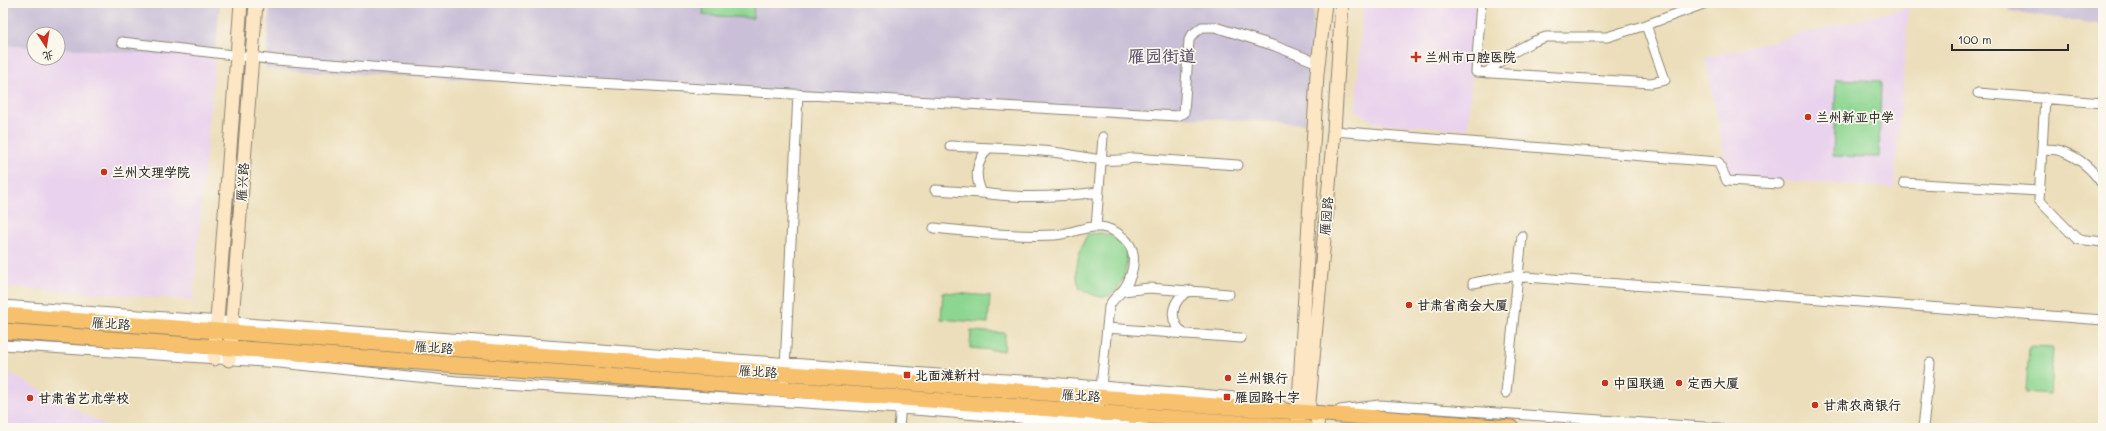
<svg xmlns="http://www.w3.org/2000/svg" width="2106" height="431" font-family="Mali,'LXGW WenKai TC',sans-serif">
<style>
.built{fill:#e9d2ed}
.industrial{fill:#c9bfd7}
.green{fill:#8dd691;stroke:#5c805e}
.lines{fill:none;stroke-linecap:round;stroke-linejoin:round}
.street-casing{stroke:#8c8472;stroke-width:11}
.secondary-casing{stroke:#8c8472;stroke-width:15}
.primary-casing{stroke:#8c8472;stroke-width:17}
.street{stroke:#fff;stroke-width:9}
.secondary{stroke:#fce6c4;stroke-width:13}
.primary{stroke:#f7c06c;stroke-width:15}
.poi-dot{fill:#c8321e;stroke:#fbf7ec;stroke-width:1.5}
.labels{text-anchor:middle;stroke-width:3.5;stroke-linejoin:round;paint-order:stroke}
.poi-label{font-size:13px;font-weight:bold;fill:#2b2b2b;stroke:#fbf7ec;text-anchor:start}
.street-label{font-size:13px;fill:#2b2b2b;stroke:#fbf7ec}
.district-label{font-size:17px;font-weight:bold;fill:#605872;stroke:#fbf7ec}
</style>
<rect width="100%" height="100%" fill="#fbf7ec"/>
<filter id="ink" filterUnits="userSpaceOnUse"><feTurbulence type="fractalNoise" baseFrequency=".025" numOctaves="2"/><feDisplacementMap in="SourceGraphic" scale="8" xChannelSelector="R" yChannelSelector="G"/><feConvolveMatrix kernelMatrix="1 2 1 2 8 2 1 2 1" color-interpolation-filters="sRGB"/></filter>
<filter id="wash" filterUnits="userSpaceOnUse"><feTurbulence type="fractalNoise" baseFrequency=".012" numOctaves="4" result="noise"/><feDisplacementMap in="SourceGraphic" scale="16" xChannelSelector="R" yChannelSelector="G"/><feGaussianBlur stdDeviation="0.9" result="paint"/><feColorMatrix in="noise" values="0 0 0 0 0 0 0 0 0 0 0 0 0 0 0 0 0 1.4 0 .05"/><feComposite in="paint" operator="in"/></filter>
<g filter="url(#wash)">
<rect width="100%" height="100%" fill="#ecdeba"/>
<!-- built -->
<path class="built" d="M1363,3H1477L1468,129L1376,123L1356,110Z
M1909,7L1894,188L1729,177L1705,58Z
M3,45L34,47V58H58V48L215,58L193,300L3,287Z
M3,369L110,428H3Z"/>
<!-- industrial -->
<path class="industrial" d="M3,3H220L215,58L58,48V34H34V47L3,45Z
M270,3H1314L1306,124L266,69Z
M2010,3H2103V25L2009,11Z"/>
<!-- green -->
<path class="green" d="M704,3H754L753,18L703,15Z
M1836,79L1881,81L1879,157L1833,156Z
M1101,233C1109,235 1118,237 1123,244C1133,259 1122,297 1103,297C1097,297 1087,292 1080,289C1073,272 1078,250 1088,234Z
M943,292L990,296L988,323L941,319Z
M971,331L1005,333L1004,351L970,348Z
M2029,347L2053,348L2050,394L2026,392Z"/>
</g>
<g filter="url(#ink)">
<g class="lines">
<!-- street casing -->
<g class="street-casing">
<path id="street" d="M1481,3L1476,72L1651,83L1665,80L1646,25L1706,3
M122,42L276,60L562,81L1177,116L1184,113L1189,40L1192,35L1202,27H1215L1275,46L1318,63
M1486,73L1508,55L1532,42L1546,37H1607L1646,25
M1978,93L2103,103
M2045,98L2039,200L2077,239L2103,242
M1334,131L1718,162L1727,181L1779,184
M950,146C987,148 1025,148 1060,153C1085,157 1108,164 1133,158L1238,165
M988,148C976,163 974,176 982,193C1022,199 1059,197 1099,192
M2042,149C2048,149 2056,149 2061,151C2078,157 2093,170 2103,185
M1904,183L2039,191
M935,190L982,193
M1096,227L1103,137
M934,228C974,232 1014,237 1055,235C1071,234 1091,223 1106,228C1117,231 1131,241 1133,254C1135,266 1130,282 1122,291C1117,297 1112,299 1109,307L1098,417
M1473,283L1511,276L2103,320
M1123,291L1149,288L1229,294
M3,305L1101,386L1260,399L1282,406
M1107,328L1241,338
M1184,334C1167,320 1171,299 1191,290
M3,345L280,363L457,381L901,409L1146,428
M784,389L798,94
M1506,393L1522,236
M1340,410L1379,405L1719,428
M899,428L901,404
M1923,428L1930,363"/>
</g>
<!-- secondary casing -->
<g class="secondary-casing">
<path id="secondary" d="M214,359L241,3
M229,360L256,3
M1308,413L1334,131L1342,3
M1298,422L1317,74L1325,3
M1317,428L1318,413"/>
</g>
<!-- primary casing -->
<g class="primary-casing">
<path id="primary" d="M3,315L1512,428
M3,331L1306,428"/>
</g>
<!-- street -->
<use href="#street" class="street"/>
<!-- secondary -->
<use href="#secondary" class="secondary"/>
<!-- primary -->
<use href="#primary" class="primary"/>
</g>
</g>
<!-- markers -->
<g class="poi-dot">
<path d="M1414 51h4v4h4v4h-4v4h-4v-4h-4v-4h4z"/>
<circle cx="1808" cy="117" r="4"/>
<circle cx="104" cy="172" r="4"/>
<circle cx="1409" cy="305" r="4"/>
<rect x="903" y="371" width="8" height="8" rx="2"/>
<circle cx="1228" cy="378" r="4"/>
<circle cx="1605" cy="383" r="4"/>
<circle cx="1679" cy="383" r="4"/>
<rect x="1223" y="393" width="8" height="8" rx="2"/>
<circle cx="30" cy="398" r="4"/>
<circle cx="1815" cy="405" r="4"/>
</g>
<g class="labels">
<!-- poi labels -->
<g class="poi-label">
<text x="1425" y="62">兰州市口腔医院</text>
<text x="1816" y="122">兰州新亚中学</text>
<text x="112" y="177">兰州文理学院</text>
<text x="1417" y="310">甘肃省商会大厦</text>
<text x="915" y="380">北面滩新村</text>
<text x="1236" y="383">兰州银行</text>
<text x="1613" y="388">中国联通</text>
<text x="1687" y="388">定西大厦</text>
<text x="1235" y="402">雁园路十字</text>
<text x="38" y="403">甘肃省艺术学校</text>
<text x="1823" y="410">甘肃农商银行</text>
</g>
<!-- street labels -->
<g class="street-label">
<text transform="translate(242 182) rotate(-86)" y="5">雁兴路</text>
<text transform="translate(1326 216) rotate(-85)" y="5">雁园路</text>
<text transform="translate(111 323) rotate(4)" y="5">雁北路</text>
<text transform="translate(434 347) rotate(4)" y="5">雁北路</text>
<text transform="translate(758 371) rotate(4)" y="5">雁北路</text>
<text transform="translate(1081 395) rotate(4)" y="5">雁北路</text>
</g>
<!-- district labels -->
<g class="district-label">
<text x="1162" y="62">雁园街道</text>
</g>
</g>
<!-- margin -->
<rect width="2106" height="431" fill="none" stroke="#fbf7ec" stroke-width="16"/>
<!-- north arrow -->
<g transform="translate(46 46) rotate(168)"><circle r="19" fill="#fbf7ec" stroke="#a8a59f"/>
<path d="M0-3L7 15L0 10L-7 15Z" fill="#c8321e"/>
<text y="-6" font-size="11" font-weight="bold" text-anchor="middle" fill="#2b2b2b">北</text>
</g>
<!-- scale -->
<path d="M1952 44v6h116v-6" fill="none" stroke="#2b2b2b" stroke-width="2"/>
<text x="1958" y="44" font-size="12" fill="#2b2b2b" stroke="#fbf7ec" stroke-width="3" paint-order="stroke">100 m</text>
</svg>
